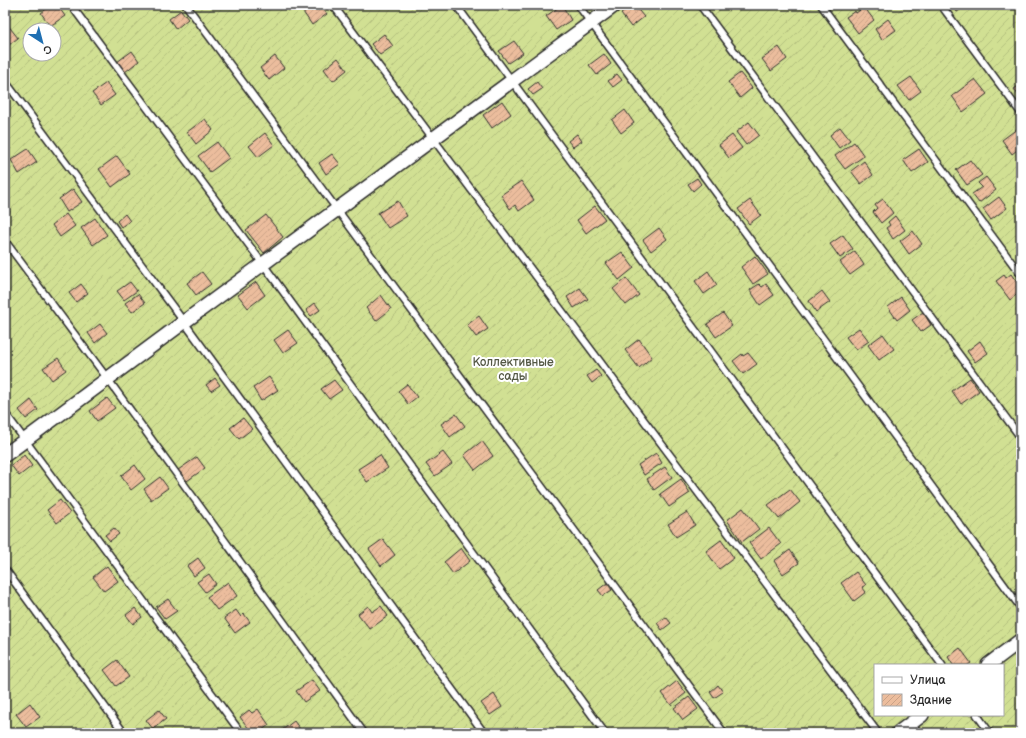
<svg xmlns="http://www.w3.org/2000/svg" width="1026" height="738" font-family="'Balsamiq Sans',sans-serif">
<style>
.garden{fill:url(#garden-furrows);stroke:#7e865f;fill-rule:evenodd}
.building{fill:url(#building-hatch);stroke:#2b2b2b}
.lines{fill:none;stroke-linecap:round;stroke-linejoin:round}
.lane-casing{stroke:#2b2b2b;stroke-width:9}
.street-casing{stroke:#2b2b2b;stroke-width:16}
.lane{stroke:#fff;stroke-width:6}
.street{stroke:#fff;stroke-width:13}
.labels{text-anchor:middle;stroke-width:4;stroke-linejoin:round;paint-order:stroke}
.park-label{font-size:12px;fill:#545845;stroke:#fff}
</style>
<defs>
<pattern id="garden-furrows" width="10" height="10" patternUnits="userSpaceOnUse"><rect width="10" height="10" fill="#d1e093"/><path d="M-1 1l2-2M0 10L10 0M9 11l2-2" fill="none" stroke="#b4c07f"/></pattern>
<pattern id="building-hatch" width="6" height="6" patternUnits="userSpaceOnUse"><rect width="6" height="6" fill="#ecbd9d"/><path d="M-1 1l2-2M0 6l6-6M5 7l2-2" fill="none" stroke="#cba387"/></pattern>
</defs>
<rect width="100%" height="100%" fill="#f9ebe2"/>
<filter id="ink" filterUnits="userSpaceOnUse"><feTurbulence type="fractalNoise" baseFrequency=".025" numOctaves="2"/><feDisplacementMap in="SourceGraphic" scale="8" xChannelSelector="R" yChannelSelector="G"/><feConvolveMatrix kernelMatrix="1 2 1 2 8 2 1 2 1" color-interpolation-filters="sRGB"/></filter>
<g filter="url(#ink)">
<!-- garden -->
<path class="garden" d="M5,5H1021V733H5ZM30,30H54V54H30ZM875,665H1003V715H875Z"/>
<!-- building -->
<path class="building" d="M52,5H57L65,16L50,26L41,13Z
M306,5H320L327,14L312,25L301,9Z
M562,5L571,20L556,30L546,16Z
M632,5H634L644,17L631,27L621,14Z
M952,5H967L957,12Z
M864,7L874,20L858,33L846,17L855,11L856,13Z
M181,10L188,19L176,29L169,19Z
M888,19L896,30L882,40L875,29Z
M7,24L18,38L5,48V26Z
M384,34L393,46L380,55L371,44Z
M514,41L523,53L508,63L499,51Z
M779,47L787,59L771,71L762,59Z
M132,51L139,61L125,72L117,62Z
M604,54L611,64L597,75L589,65Z
M275,56L284,68L269,80L260,68Z
M338,58L347,70L333,81L324,69Z
M740,73L752,88L740,98L728,82Z
M617,74L622,80L613,87L608,81Z
M911,77L921,91L909,100L898,86Z
M975,79L987,94L963,112L952,96Z
M537,82L542,89L533,95L528,89Z
M106,83L115,95L101,105L92,93Z
M1021,84V94L1019,96L1014,89Z
M502,101L511,114L492,128L483,115Z
M625,110L634,123L621,133L612,120Z
M205,119L213,130L196,144L187,132Z
M749,122L759,135L746,145L736,132Z
M1021,126V147L1012,154L1002,140Z
M840,127L850,140L839,148L830,135Z
M265,133L274,145L258,157L249,146Z
M577,134L582,141L573,147L568,141Z
M732,135L742,148L729,158L719,145Z
M217,142L229,158L210,172L198,156Z
M854,142L864,156L845,169L835,156Z
M28,149L37,162L19,174L11,160Z
M919,149L928,162L912,173L903,160Z
M332,154L340,164L326,174L319,163Z
M117,156L130,174L112,187L99,169Z
M970,160L982,175L967,185L956,170Z
M864,161L873,175L861,184L851,171Z
M986,177L996,190L979,203L972,194L982,187L978,183Z
M697,178L701,184L693,191L688,184Z
M521,181L534,200L519,211L515,205L510,209L501,195Z
M73,189L82,202L67,212L59,199Z
M999,197L1007,208L991,220L983,209Z
M883,199L893,213L881,223L873,212L877,208L875,205Z
M750,200L761,215L749,224L738,209Z
M398,201L407,216L388,228L378,213Z
M5,204L10,212L5,216Z
M595,206L605,219L586,233L577,220Z
M66,214L75,226L60,237L52,225Z
M125,214L130,221L121,227L117,221Z
M266,215L283,237L264,253L246,230Z
M895,216L905,230L893,239L886,228L890,225L888,222Z
M95,218L107,235L93,245L81,228Z
M659,228L667,239L651,251L643,240Z
M913,231L922,244L909,254L900,241Z
M843,235L853,249L840,258L830,244Z
M855,251L864,265L850,275L840,262Z
M622,252L634,268L619,280L606,263Z
M755,256L768,274L753,284L741,267Z
M708,271L717,285L704,294L695,281Z
M202,272L211,284L196,295L187,283Z
M1011,274L1021,288V291L1010,300L996,281L1004,275L1006,278Z
M626,278L639,295L626,305L613,289Z
M130,282L137,291L124,300L117,291Z
M256,282L265,295L248,308L238,295Z
M81,284L88,293L76,302L69,293Z
M759,284L762,287L766,284L774,295L760,305L750,290Z
M580,288L588,299L574,308L567,297Z
M822,291L830,302L816,312L809,301Z
M138,294L145,303L132,312L125,303Z
M381,295L391,309L376,321L366,308Z
M901,297L910,310L897,320L888,307Z
M315,303L320,310L311,316L306,310Z
M1021,307V317L1016,310Z
M923,312L931,325L921,332L912,320Z
M723,313L732,326L716,337L707,324Z
M479,316L488,329L476,337L467,325Z
M100,324L107,333L95,343L88,333Z
M859,328L869,341L856,350L846,337Z
M288,330L298,343L283,353L274,340Z
M883,334L894,349L879,360L868,345Z
M639,339L652,357L639,368L625,350Z
M980,341L988,353L975,362L967,351Z
M748,353L757,364L743,374L733,361L742,354L743,356Z
M58,358L66,370L52,380L43,368Z
M596,370L601,376L592,383L587,376Z
M269,377L278,390L261,401L253,388Z
M215,378L220,385L211,391L206,385Z
M970,378L979,391L961,404L952,391Z
M334,380L342,390L329,399L321,389Z
M407,384L417,397L408,404L398,391Z
M107,398L115,408L97,421L90,411Z
M31,400L38,410L26,419L19,410Z
M456,414L465,426L450,437L441,424Z
M243,418L252,429L239,439L230,428Z
M482,441L493,456L475,470L464,455Z
M443,452L452,464L435,476L426,464Z
M656,453L662,463L644,475L638,465Z
M24,455L32,466L19,476L11,465Z
M380,455L388,468L367,482L358,469Z
M197,457L205,468L187,481L178,470Z
M135,465L145,479L131,490L121,476Z
M665,467L672,477L654,490L647,479Z
M160,477L168,488L151,500L144,489Z
M681,479L690,493L669,507L660,494Z
M790,489L800,502L779,519L768,505Z
M60,500L70,513L57,523L47,510Z
M743,508L759,529L742,542L727,520Z
M687,512L695,525L676,537L668,524Z
M114,528L119,534L110,541L105,535Z
M769,528L781,544L761,559L749,543Z
M383,539L395,555L381,566L369,549Z
M721,540L734,558L719,569L706,551Z
M461,548L470,561L453,574L444,562Z
M790,550L799,563L783,574L774,561Z
M198,558L205,568L194,576L187,566Z
M107,566L118,581L104,591L93,577Z
M856,572L866,585L862,587L866,592L854,601L841,583Z
M209,574L216,584L205,592L197,582Z
M228,582L237,596L217,610L207,597Z
M607,583L612,590L603,596L598,590Z
M168,599L177,611L165,619L156,607Z
M368,606L372,612L381,606L388,616L370,629L358,614Z
M135,608L142,617L133,624L126,615Z
M236,610L241,617L244,614L250,622L235,633L224,618Z
M666,617L671,623L662,630L657,623Z
M960,648L971,663L968,665H953L948,657Z
M117,660L129,677L116,686L104,670Z
M312,680L320,691L304,702L296,691Z
M677,681L686,693L671,705L662,693Z
M718,685L723,692L714,698L710,692Z
M494,694L502,707L490,715L481,703Z
M689,697L698,709L683,720L674,708Z
M30,703L40,717L26,727L16,714Z
M258,709L269,725L258,733H252L240,717L249,710L252,713Z
M159,710L166,719L153,729L146,720Z
M294,721L303,733H278Z"/>
<g class="lines">
<!-- lane casing -->
<g class="lane-casing">
<path id="lane" d="M71,5L263,264L605,733
M186,5L724,733
M333,5L878,733
M456,5L942,665
M578,5L1021,608
M700,5L1021,438
M821,5L1021,275
M941,5L1021,113
M5,81L184,322L484,733
M5,241L107,378L364,733
M5,413L241,733
M5,569L124,733
M977,715L990,733"/>
</g>
<!-- street casing -->
<g class="street-casing">
<path id="street" d="M5,455L184,322L615,5
M988,665L1021,640
M898,733L922,715"/>
</g>
<!-- lane -->
<use href="#lane" class="lane"/>
<!-- street -->
<use href="#street" class="street"/>
</g>
</g>
<g class="labels">
<!-- park labels -->
<g class="park-label">
<text x="513" y="366">Коллективные<tspan x="513" dy="14">сады</tspan></text>
</g>
</g>
<!-- margin -->
<rect width="1026" height="738" fill="none" stroke="#fff" stroke-width="20"/>
<rect x="10" y="10" width="1006" height="718" fill="none" stroke="#2b2b2b" stroke-width="1.5" filter="url(#ink)"/>
<!-- legend -->
<rect x="874" y="664" width="130" height="52" fill="#ffffff" stroke="#aaaaaa"/>
<rect x="882" y="677" width="20" height="6" fill="#ffffff" stroke="#aaaaaa"/>
<text x="910" y="684" font-size="12" fill="#2b2b2b">Улица</text>
<rect x="882" y="694" width="20" height="12" fill="url(#building-hatch)" stroke="#aaaaaa"/>
<text x="910" y="704" font-size="12" fill="#2b2b2b">Здание</text>
<!-- north arrow -->
<g transform="translate(42 42) rotate(144)"><circle r="19" fill="#ffffff" stroke="#aaaaaa"/>
<path d="M0-3L7 15L0 10L-7 15Z" fill="#1f6fb2"/>
<text y="-6" font-size="11" font-weight="bold" text-anchor="middle" fill="#2b2b2b">С</text>
</g>
</svg>
